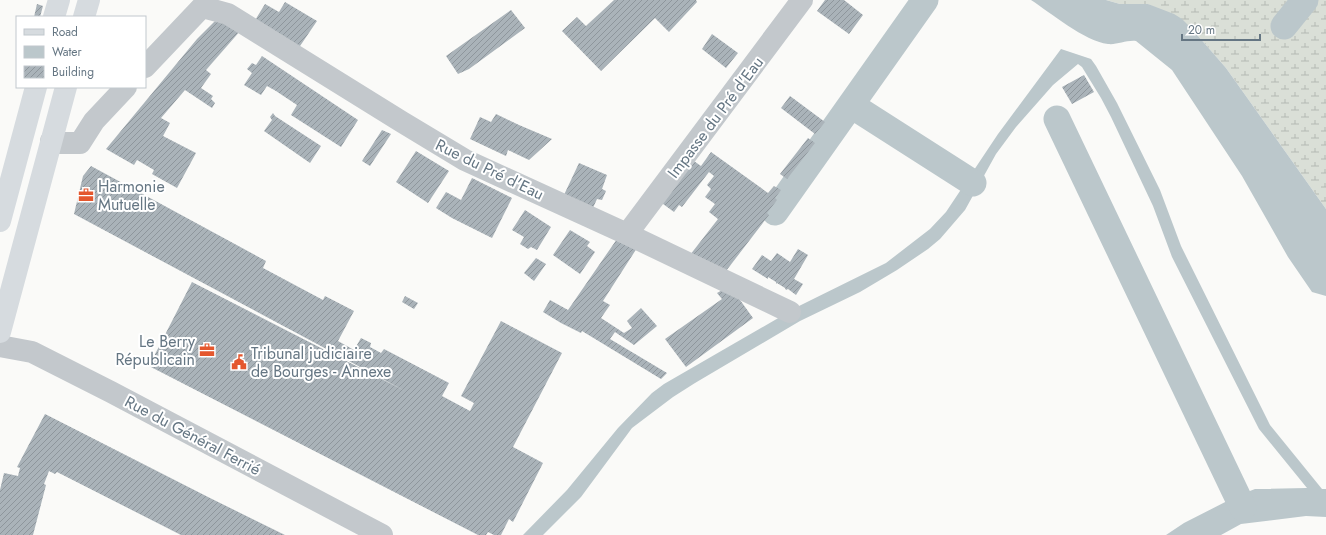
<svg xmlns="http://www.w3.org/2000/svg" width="1326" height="535" font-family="Jost,sans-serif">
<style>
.wetland{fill:url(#wetland-marsh)}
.water{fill:#bbc7cb}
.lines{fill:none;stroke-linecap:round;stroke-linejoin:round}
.canal{stroke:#bbc7cb;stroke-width:27}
.building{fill:url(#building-hatch)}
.minor{stroke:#c3c8cc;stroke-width:22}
.major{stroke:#d6dbdf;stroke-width:22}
.labels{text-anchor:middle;stroke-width:4;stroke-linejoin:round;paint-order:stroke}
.street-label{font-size:16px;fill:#657683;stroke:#fff}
.poi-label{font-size:16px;fill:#657683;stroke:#fff;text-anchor:start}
</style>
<defs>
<pattern id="wetland-marsh" width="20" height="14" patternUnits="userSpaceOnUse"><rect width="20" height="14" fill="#dadfd7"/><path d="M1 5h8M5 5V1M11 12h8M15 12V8" fill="none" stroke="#b4b9b4"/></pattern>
<pattern id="building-hatch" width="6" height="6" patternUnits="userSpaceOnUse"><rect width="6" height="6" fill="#aab3b9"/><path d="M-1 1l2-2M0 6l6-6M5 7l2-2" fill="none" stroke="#8e969c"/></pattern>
</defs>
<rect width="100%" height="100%" fill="#fafaf8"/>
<!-- wetland -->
<path class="wetland" d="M1106,0H1326V209L1226,68L1192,29L1148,4H1120Z"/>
<!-- water -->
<path class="water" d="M1031,0H1106L1120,4H1148L1174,14L1182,19L1192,29L1226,68L1326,209V296L1312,292L1288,257L1242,176L1172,70L1136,41C1126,40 1117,45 1108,44C1084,41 1051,13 1031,0Z
M1061,49L1091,59L1096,66L1117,103L1160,190L1181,246L1270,425L1322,489H1326V517L1306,516L1241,524L1221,535H1166L1184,523L1237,496L1255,489L1307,488L1259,429L1172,257L1153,206L1111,117L1101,98L1082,67L1078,64L1053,85L1016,127L996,154L965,210L940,239L928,249L897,270L860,292L800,321L695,383L673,397L632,428L581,497L543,535H523L567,490L618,428L652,393L664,384L799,306L886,263L930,229L946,212L998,134Z"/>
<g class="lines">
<!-- canal -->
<path class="canal" d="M1284,26L1305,0
M851,105L973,183
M1057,119L1243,508
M775,212L925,0"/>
</g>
<!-- building -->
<path class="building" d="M614,0H696L697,2L669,32L655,18L601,71L562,31L577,17L586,26Z
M825,0H844L863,15L849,34L817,11Z
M285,2L317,21L298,49L254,22L265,4L279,12Z
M37,4L43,6L40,17H34Z
M511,10L525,28L469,69L458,74L446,56Z
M220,16L241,30L206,70L211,74L201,88L213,96L211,99L215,103L212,108L185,90L161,118L170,123L163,136L196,153L177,188L152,174L154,170L137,160L134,165L106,149L197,39Z
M712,34L738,53L726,68L702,49Z
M262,56L358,120L341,147L291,115L297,105L276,91L267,86L261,95L244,85L252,73L247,69L252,63L256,65Z
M1084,75L1094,92L1072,104L1062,87Z
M790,96L825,122L815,134L781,108Z
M273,113L275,116L321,146L310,163L264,131L272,120L270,117Z
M496,114L519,125L552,139L529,160L508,150L506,156L470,139L480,117L491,122Z
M382,130L391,134L370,166L362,161Z
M808,138L815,143L787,179L780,174Z
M416,151L449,171L428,203L396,182Z
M711,152L768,193L774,186L781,190L775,198L777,200L767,213L769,215L726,271L690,255L718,219L709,212L715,204L705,197L711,189L707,185L714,176L709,172L682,207L679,205L674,212L659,201L691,159L701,166Z
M579,163L607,175L602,189L606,191L602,200L597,199L592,210L563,197Z
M91,166L266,261L263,268L323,300L325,296L354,311L338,341L354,350L361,338L371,343L370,347L381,353L384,349L449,383L442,396L470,411L474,403L461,396L501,321L562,353L513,447L543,463L513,522L509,519L501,535H494L488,532L486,535H478L149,366L192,282L405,391L74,214L83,176Z
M472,178L512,198L492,238L452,218L436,208L446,192L461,200Z
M525,210L551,227L537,250L531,247L528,249L520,244L524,237L512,230Z
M570,230L590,242L587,246L595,252L580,274L553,255Z
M617,239L637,248L603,301L610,305L601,318L624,333L632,328L627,321L641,308L657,326L634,345L615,332L610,339L667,373L661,379L582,331L581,333L561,323L543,312L550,300L568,310Z
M798,249L808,255L794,279L803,284L796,295L788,289L786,290L785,288L777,283L776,284V282L768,277V279L752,269L762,255L771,261L777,253L790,262Z
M536,258L546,264L534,281L524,273Z
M724,289L735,293L753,318L686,367L665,339L722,299L717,293Z
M405,296L418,303L414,309L402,302Z
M45,414L210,498L285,535H181L57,472L55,474L49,471L44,484L46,485L33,535H0V490L4,473L18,476L20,468L17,467Z"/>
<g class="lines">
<!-- minor -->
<path class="minor" d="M145,67L202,7L228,14L402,122L465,160L627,234L790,312
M51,141L60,143H80L94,121L126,87
M627,234L802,0
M0,346L32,352L111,392L382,535"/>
<!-- major -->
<path class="major" d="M54,17L59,0
M84,17L89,0
M0,221L36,87
M0,332L66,87"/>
</g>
<!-- icons -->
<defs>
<g id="office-bare" transform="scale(1.2)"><path d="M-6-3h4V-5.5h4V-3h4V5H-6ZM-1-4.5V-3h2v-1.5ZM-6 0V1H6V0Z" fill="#e4572e" stroke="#fff" stroke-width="2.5" paint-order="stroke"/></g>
<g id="civic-bare" transform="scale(1.2)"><path d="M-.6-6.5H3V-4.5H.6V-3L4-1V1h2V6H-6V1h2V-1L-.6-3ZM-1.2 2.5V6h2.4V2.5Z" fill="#e4572e" stroke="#fff" stroke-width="2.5" paint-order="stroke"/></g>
</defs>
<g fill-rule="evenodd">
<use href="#office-bare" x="86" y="195"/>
<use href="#office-bare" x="207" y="350"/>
<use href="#civic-bare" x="239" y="362"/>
</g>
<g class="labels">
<!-- street labels -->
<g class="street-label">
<text transform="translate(715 117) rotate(-53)" y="6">Impasse du Pré d'Eau</text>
<text transform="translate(490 169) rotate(26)" y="6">Rue du Pré d'Eau</text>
<text transform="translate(193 435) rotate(28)" y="6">Rue du Général Ferrié</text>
</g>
<!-- poi labels -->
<g class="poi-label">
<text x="98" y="192">Harmonie<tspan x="98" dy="18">Mutuelle</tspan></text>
<text x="195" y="347" text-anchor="end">Le Berry<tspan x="195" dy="18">Républicain</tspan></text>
<text x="251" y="359">Tribunal judiciaire<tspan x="251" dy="18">de Bourges - Annexe</tspan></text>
</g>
</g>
<!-- legend -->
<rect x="16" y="16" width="130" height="72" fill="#ffffff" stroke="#c1c8cd"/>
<rect x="24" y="29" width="20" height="6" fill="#d6dbdf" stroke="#c1c8cd"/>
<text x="52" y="36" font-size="12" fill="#657683">Road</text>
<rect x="24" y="46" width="20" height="12" fill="#bbc7cb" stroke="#c1c8cd"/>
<text x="52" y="56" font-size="12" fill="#657683">Water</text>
<rect x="24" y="66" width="20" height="12" fill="url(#building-hatch)" stroke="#c1c8cd"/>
<text x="52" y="76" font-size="12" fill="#657683">Building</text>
<!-- scale -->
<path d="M1182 34v6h78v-6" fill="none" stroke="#657683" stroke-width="2"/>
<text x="1188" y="34" font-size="12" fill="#657683" stroke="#ffffff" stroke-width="3" paint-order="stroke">20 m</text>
</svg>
